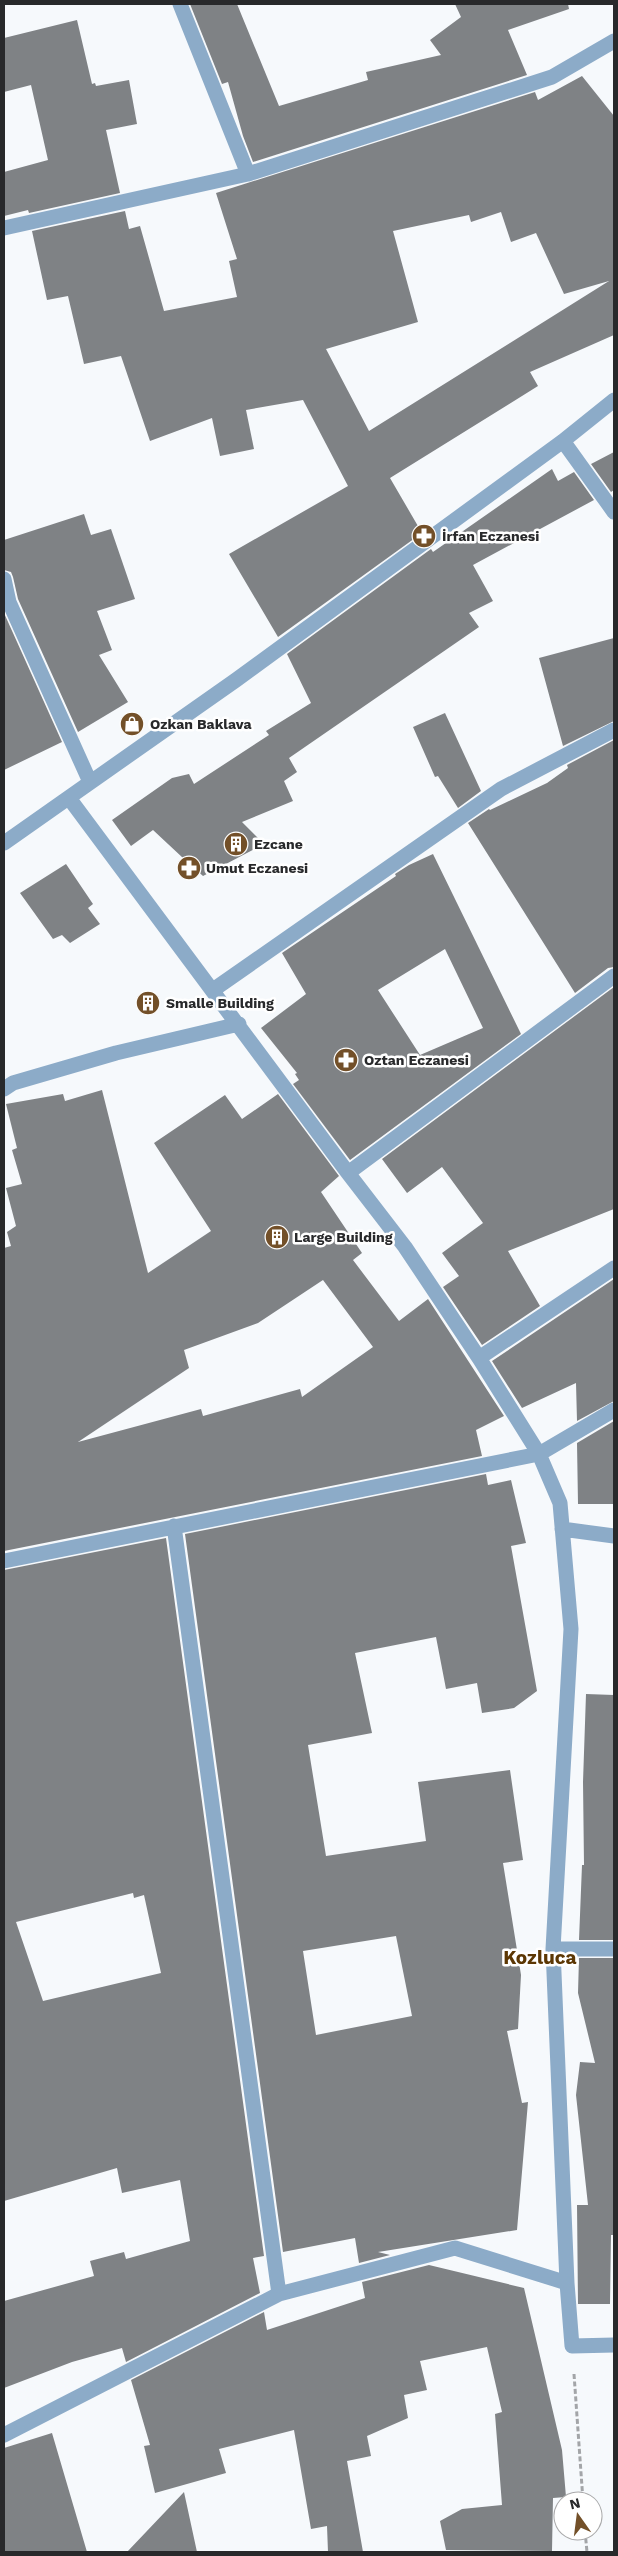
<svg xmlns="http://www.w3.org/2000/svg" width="618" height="2556" font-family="'Work Sans',sans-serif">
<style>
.building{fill:#7f8285;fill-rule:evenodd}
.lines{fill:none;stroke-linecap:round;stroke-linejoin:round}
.path{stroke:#a3a5a8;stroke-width:3;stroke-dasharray:5 2.5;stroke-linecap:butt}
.minor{stroke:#8cabc8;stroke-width:15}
.labels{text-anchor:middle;stroke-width:5;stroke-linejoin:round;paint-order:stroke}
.poi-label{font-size:14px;font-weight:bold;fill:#28292b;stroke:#fff;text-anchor:start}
.district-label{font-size:19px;font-weight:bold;fill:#5c3704;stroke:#fff}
</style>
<rect width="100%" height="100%" fill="#f6f9fc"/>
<!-- building -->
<path class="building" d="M190,4H237L279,106L368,80L366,72L441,55L430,40L461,17L455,4H568L569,9L508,30L527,75L253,162L243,136L228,82L222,84Z
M77,20L92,84L95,83L96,86L129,80L137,124L106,130L120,193L29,213L28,210L4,216V172L48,160L31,85L4,92V38Z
M582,76L614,116V335L530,372L538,386L390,478L422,533L278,637L229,554L348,486L303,400L246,410L254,449L220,456L212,418L150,441L121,356L84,364L68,296L47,300L32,231L125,211L129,229L140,226L164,311L237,297L229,261L237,259L216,193L535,92L538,100ZM501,212L511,242L536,233L564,294L609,281L369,431L326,349L418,322L393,231L469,215L471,222Z
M614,452V490L611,492L591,464Z
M552,469L558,481L574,472L594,500L473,565L493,601L469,613L479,627L289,758L297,772L284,781L293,801L242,822L264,844L203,876L194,868L186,867L183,858L153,830L131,846L112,820L172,778L189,774L194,784L269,735L266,731L311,703L287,654L431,549L433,552Z
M84,514L91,535L111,529L135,599L97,611L112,650L99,655L128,702L78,732L18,599L13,577L11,572L4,570V540Z
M4,613L62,742L4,770Z
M614,638V721L563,746L539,658Z
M445,713L481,791L458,808L438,776L435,777L413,727Z
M614,740V967L608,968L575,993L468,823L489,809L490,810L547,783L568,768L567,765Z
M433,854L521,1034L350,1160L293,1084L299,1080L295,1074L297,1073L261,1028L306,994L282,953L396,876L395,874L409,865ZM445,949L483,1028L420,1055L378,990Z
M66,864L93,904L88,908L100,924L70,943L62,935L53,939L20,893Z
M614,987V1209L508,1251L540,1306L482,1345L443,1287L459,1276L442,1253L483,1223L442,1167L407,1193L382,1159Z
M102,1090L148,1273L211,1231L154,1143L225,1095L242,1119L278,1094L339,1176L321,1192L362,1253L353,1260L399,1321L428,1299L504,1416L476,1430L482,1456L4,1551V1248L11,1246L7,1232L16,1226L6,1188L22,1184L12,1150L17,1148L6,1104L63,1094L65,1101ZM323,1280L373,1347L302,1397L300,1389L203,1416L201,1409L78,1442L189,1368L184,1350L258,1323Z
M614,1279V1401L577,1421L576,1383L522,1408L492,1361Z
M614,1421V1504H578L577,1443Z
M486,1474L488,1485L511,1480L526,1543L511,1546L537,1691L514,1708L482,1713L477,1683L446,1689L436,1637L355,1653L372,1733L308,1745L326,1856L426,1841L418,1782L510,1770L523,1860L503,1863L521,1975L518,2029L507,2031L522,2103L528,2102L517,2230L378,2252L390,2255L359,2263L355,2238L283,2252L185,1534ZM396,1936L412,2016L316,2035L303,1951Z
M166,1538L264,2256L253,2258L260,2293L126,2362L122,2348L72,2362L4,2388V2301L94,2276L90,2261L124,2252L126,2259L190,2241L180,2180L122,2193L117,2168L4,2201V1570ZM133,1893L134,1898L144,1895L161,1973L43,2001L16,1922Z
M586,1694L614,1695V1940H579L582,1865H584L583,1782Z
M579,1958H614V2235H611L610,2304H578L577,2205H588L576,2095L580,2062L595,2063L578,1993Z
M429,2265L524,2288L562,2450L566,2497L553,2498L552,2551L446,2550L440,2521L462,2509L502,2505L495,2414L502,2412L487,2347L420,2361L427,2390L404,2395L408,2418L367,2436L371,2456L347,2461L363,2552H328L327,2526L311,2529L294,2430L219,2449L226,2473L155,2493L144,2446L150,2445L131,2380L264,2312L267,2330L365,2298L362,2282Z
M52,2433L87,2552H4V2448Z
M184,2492L197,2552H127Z"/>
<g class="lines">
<!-- path -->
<path class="path" d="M574,2374L583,2501
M585,2531L587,2552"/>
<!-- minor -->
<path class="minor" d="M180,4L248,174
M4,228L248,174L552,77L614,41
M563,441L614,512
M4,579L9,602L90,782
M69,798L348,1173L405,1247L479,1358L539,1454L560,1503L571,1629L553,1949L567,2283L572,2346L614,2345
M4,843L236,680L563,441L614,400
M213,990L501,789L614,730
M4,1089L13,1083L116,1053L239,1024
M348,1173L614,976
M479,1358L614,1268
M174,1526L279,2294
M562,1529L614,1536
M4,1561L539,1454L614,1410
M553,1949H614
M4,2435L279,2294L455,2248L567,2283"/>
</g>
<!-- icons -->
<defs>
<g id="pharmacy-disc" transform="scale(1.25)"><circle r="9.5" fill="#735029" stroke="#fff"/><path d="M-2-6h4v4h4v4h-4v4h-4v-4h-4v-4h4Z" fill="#fff"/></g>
<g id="shop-disc" transform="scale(1.25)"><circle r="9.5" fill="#735029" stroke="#fff"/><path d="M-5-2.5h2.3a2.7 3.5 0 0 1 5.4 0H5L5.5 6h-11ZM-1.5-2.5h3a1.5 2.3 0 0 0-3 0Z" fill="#fff"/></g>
<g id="building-disc" transform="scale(1.25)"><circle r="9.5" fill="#735029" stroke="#fff"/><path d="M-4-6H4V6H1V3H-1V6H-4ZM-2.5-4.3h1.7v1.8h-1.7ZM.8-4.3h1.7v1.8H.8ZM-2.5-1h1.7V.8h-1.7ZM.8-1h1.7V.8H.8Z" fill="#fff"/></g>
</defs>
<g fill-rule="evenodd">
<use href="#pharmacy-disc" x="424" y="536"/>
<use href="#shop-disc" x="132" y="724"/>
<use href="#building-disc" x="236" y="844"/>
<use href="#pharmacy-disc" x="189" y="868"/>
<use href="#building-disc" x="148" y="1003"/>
<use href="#pharmacy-disc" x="346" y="1060"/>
<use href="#building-disc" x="277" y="1237"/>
</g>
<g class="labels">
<!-- poi labels -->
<g class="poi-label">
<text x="442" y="541">İrfan Eczanesi</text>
<text x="150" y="729">Ozkan Baklava</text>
<text x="254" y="849">Ezcane</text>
<text x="206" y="873">Umut Eczanesi</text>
<text x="166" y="1008">Smalle Building</text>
<text x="364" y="1065">Oztan Eczanesi</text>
<text x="294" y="1242">Large Building</text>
</g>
<!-- district labels -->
<g class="district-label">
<text x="540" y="1964">Kozluca</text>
</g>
</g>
<!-- border -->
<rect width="618" height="2556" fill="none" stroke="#28292b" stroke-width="10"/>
<!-- north arrow -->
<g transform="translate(578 2516) rotate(346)"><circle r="24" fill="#ffffff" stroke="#a9a9aa"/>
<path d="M0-4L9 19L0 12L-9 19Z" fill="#735029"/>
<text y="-8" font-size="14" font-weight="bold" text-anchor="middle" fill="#28292b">N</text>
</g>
</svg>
